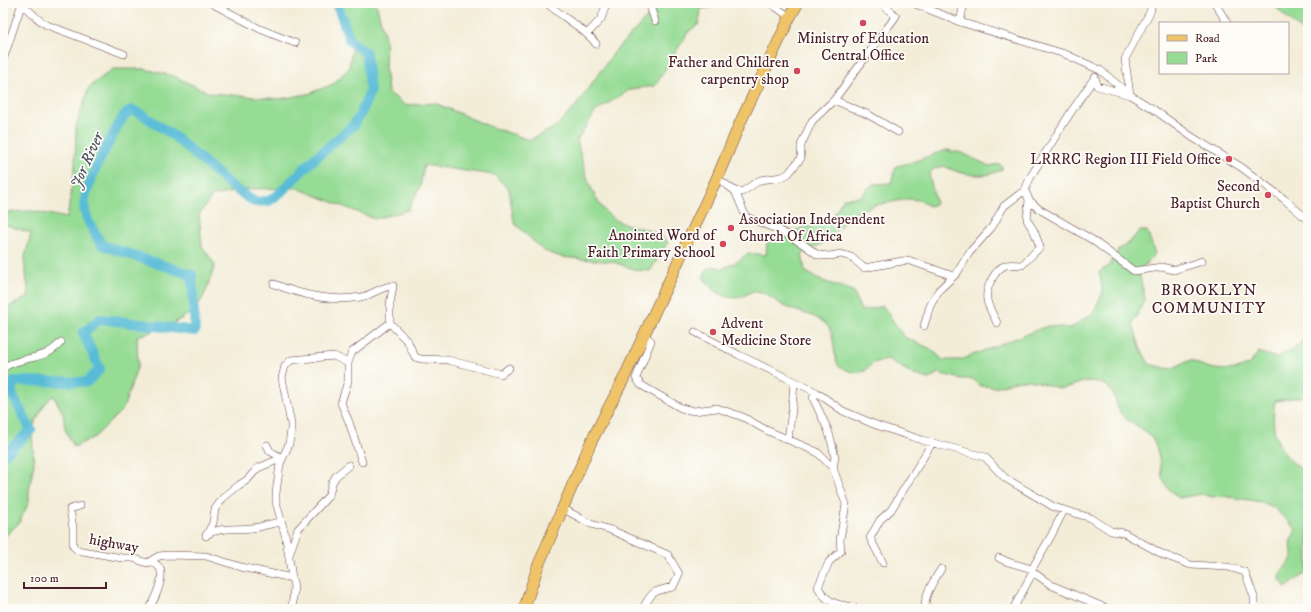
<svg xmlns="http://www.w3.org/2000/svg" width="1311" height="612" font-family="'IM FELL DW Pica',serif">
<style>
.green{fill:#96dc95;stroke:#707e60}
.lines{fill:none;stroke-linecap:round;stroke-linejoin:round}
.river{stroke:#59bcd7;stroke-width:10}
.street-casing{stroke:#633e45;stroke-width:8}
.primary-casing{stroke:#633e45;stroke-width:12}
.street{stroke:#fff;stroke-width:7}
.primary{stroke:#efc469;stroke-width:11}
.poi-dot{fill:#d1495b;stroke:#fdfcf7;stroke-width:1.5}
.labels{text-anchor:middle;stroke-width:3.5;stroke-linejoin:round;paint-order:stroke}
.poi-label{font-size:15px;fill:#4a1f2b;stroke:#fdfcf7;text-anchor:end}
.street-label{font-size:15px;fill:#4a1f2b;stroke:#fdfcf7}
.water-label{font-size:16px;font-style:italic;fill:#4f5667;stroke:#fdfcf7}
.neighbourhood-label{font-size:16px;letter-spacing:1px;fill:#4a1f2b;stroke:#fdfcf7}
</style>
<rect width="100%" height="100%" fill="#fdfcf7"/>
<filter id="ink" filterUnits="userSpaceOnUse"><feTurbulence type="fractalNoise" baseFrequency=".025" numOctaves="2"/><feDisplacementMap in="SourceGraphic" scale="8" xChannelSelector="R" yChannelSelector="G"/><feConvolveMatrix kernelMatrix="1 2 1 2 8 2 1 2 1" color-interpolation-filters="sRGB"/></filter>
<filter id="wash" filterUnits="userSpaceOnUse"><feTurbulence type="fractalNoise" baseFrequency=".012" numOctaves="4" result="noise"/><feDisplacementMap in="SourceGraphic" scale="16" xChannelSelector="R" yChannelSelector="G"/><feGaussianBlur stdDeviation="0.9" result="paint"/><feColorMatrix in="noise" values="0 0 0 0 0 0 0 0 0 0 0 0 0 0 0 0 0 1.4 0 .05"/><feComposite in="paint" operator="in"/></filter>
<g filter="url(#wash)">
<rect width="100%" height="100%" fill="#f3edd8"/>
<!-- green -->
<path class="green" d="M330,3H376L386,42L385,67L388,92L405,105L435,103L491,127L530,140L555,127L575,107L615,51L653,11L665,3H732L727,5L701,9L699,24L688,32L655,86L631,89L596,111L577,140C583,166 593,211 620,222C630,226 642,228 653,232C658,234 663,238 668,242L650,271L637,270L613,262L561,257L544,251L514,223L509,189L494,175L424,165L420,187L408,210L375,219L297,188L250,189L212,196L199,215L202,246L215,265C210,278 206,296 198,305C183,322 157,331 137,336L138,365L123,409L96,436L74,447L65,429L63,413L53,395L45,404L35,422L32,434L34,464L29,491V502L19,523L3,538V310L29,296L24,261L31,233L3,224V212L33,211L67,218L75,166L76,127L89,87L113,69H144L174,76L209,93L279,99L308,94L333,84L349,68L352,49L347,33Z
M1271,3H1305L1308,5V37Z
M947,150L962,153L989,166L1000,164L1003,168C987,180 961,175 944,166L934,169L929,174L936,204L929,206L919,200L908,199L875,205L853,214L825,242L802,254L805,271L817,279L853,291L861,311L883,306L904,337L931,349L943,360H960L1047,326L1071,328L1093,313L1103,292L1099,272L1110,265L1118,250L1129,243L1139,231H1147L1155,253L1139,273L1145,298L1133,324L1140,347L1149,364L1170,369L1191,360C1207,370 1232,374 1249,364C1253,361 1256,355 1259,352L1276,358C1295,348 1303,348 1308,325V392L1306,396L1275,401C1269,433 1279,456 1308,474V571L1286,588L1280,579C1282,560 1298,567 1290,543L1296,529L1273,507L1262,502L1222,496L1212,497L1202,494L1179,498C1152,478 1166,465 1153,440C1147,429 1133,425 1123,416C1115,408 1116,391 1105,385C1084,375 1077,388 1061,388C1049,387 1037,380 1025,380C1013,380 1009,384 999,386C994,388 987,386 981,386L973,379H961L938,373L929,379L914,375L888,359L873,363L865,371L855,373L839,367C832,354 836,334 826,324C812,312 794,313 779,303C772,299 764,291 755,291C750,291 745,296 741,297C725,301 711,289 703,277L708,269L713,266L722,269L740,260L748,253L766,255L767,243L793,231L822,223L832,217L844,198L859,197L873,184L891,183L896,166C914,163 929,155 947,150Z"/>
<g class="lines">
<!-- river -->
<path class="river" d="M3,456L31,430L11,392L14,381L87,382L100,369L83,333L100,319L195,331L192,275L102,245C96,235 88,224 85,212C79,191 113,135 124,115L132,110L143,115L175,137L235,189L255,202L269,201L279,194L315,158L354,125L360,115L370,92L366,53L350,41L337,3"/>
</g>
</g>
<g filter="url(#ink)">
<g class="lines">
<!-- street casing -->
<g class="street-casing">
<path id="street" d="M211,3L260,29L295,43
M547,3C560,16 587,30 596,44
M649,3L655,21
M770,3L790,17
M913,3L960,22L1065,54L1100,70L1130,95L1153,109L1192,137L1241,167L1284,199L1308,220
M1150,3L1151,10L1125,59L1130,95L1097,86L1095,77L1069,115L1031,176L1025,190L1029,200L1039,209L1091,239L1134,271L1162,267L1174,270C1183,266 1192,265 1202,261
M1215,3L1227,23
M22,5C31,11 37,20 47,25L124,54
M960,22L964,3
M587,34L601,19L605,8L609,3
M3,60L22,3
M834,100L869,115L898,132
M717,178L735,191L746,217L779,230L803,244L818,255L830,256L841,254L851,257L864,268L908,260L953,276
M735,191L742,192L760,180L782,177L788,174L801,158V145L812,121L834,100L896,16L881,3
M274,284C302,295 330,302 361,297C372,295 384,285 393,286L390,304V323L352,352L348,363V381L341,403L349,422L362,462
M390,323L408,342L415,357L421,359L448,360L501,374L509,368
M997,323C994,316 988,307 987,300C985,288 995,269 1006,265C1011,264 1018,265 1022,265L1040,247L1034,231L1027,220L1029,200
M924,326L930,306L939,290L957,273L969,253L992,227L1004,206L1025,190
M695,332L739,355L816,392L843,411L876,425L922,440L985,457L1005,478L1054,507L1091,518L1111,531L1124,533L1164,555L1191,565L1228,567L1245,572L1254,597V609
M644,335L651,341L636,378L641,385L681,408L694,411L717,408L743,417L766,430L817,452L833,468
M3,368C21,355 45,362 61,342
M816,392L813,398L828,430L832,444L835,457L833,468L846,504L840,540L841,551L829,562L818,587C826,602 836,605 853,607
M788,440L792,409L794,382
M267,445L270,451L282,458
M80,506L70,509L73,528V546L77,550L122,558H133L147,563L159,556L169,555L206,556L241,567L292,578L294,587L292,609
M562,508L591,524L611,530L668,555L679,574L673,587C650,592 654,591 642,609
M206,535C223,525 241,531 259,527C267,525 273,523 281,522
M206,536L213,523L215,509L223,498L239,485L247,480L258,468L282,458
M289,555L298,529L322,503L329,495L332,483L336,476L349,465
M999,558L1008,562L1032,569L1033,572L1013,609
M883,563L870,538L880,520L891,510L932,443
M1032,569L1051,536L1064,510
M1033,572L1051,585L1108,609
M292,578L286,538L276,502V493L280,464L289,444L291,430V424L282,378L285,366L291,360L334,356L348,363
M148,609C154,602 166,575 159,567C157,564 153,563 150,562
M926,609C922,597 935,579 941,569"/>
</g>
<!-- primary casing -->
<g class="primary-casing">
<path id="primary" d="M524,609L538,566L591,442L623,380L717,178L740,123L790,17L798,3"/>
</g>
<!-- street -->
<use href="#street" class="street"/>
<!-- primary -->
<use href="#primary" class="primary"/>
</g>
</g>
<!-- markers -->
<g class="poi-dot">
<circle cx="863" cy="23" r="4"/>
<circle cx="797" cy="71" r="4"/>
<circle cx="1229" cy="159" r="4"/>
<circle cx="1268" cy="195" r="4"/>
<circle cx="731" cy="228" r="4"/>
<circle cx="723" cy="244" r="4"/>
<circle cx="713" cy="332" r="4"/>
</g>
<g class="labels">
<!-- poi labels -->
<g class="poi-label">
<text x="863" y="43" text-anchor="middle">Ministry of Education<tspan x="863" dy="17">Central Office</tspan></text>
<text x="789" y="67">Father and Children<tspan x="789" dy="17">carpentry shop</tspan></text>
<text x="1221" y="164">LRRRC Region III Field Office</text>
<text x="1260" y="191">Second<tspan x="1260" dy="17">Baptist Church</tspan></text>
<text x="739" y="224" text-anchor="start">Association Independent<tspan x="739" dy="17">Church Of Africa</tspan></text>
<text x="715" y="240">Anointed Word of<tspan x="715" dy="17">Faith Primary School</tspan></text>
<text x="721" y="328" text-anchor="start">Advent<tspan x="721" dy="17">Medicine Store</tspan></text>
</g>
<!-- street labels -->
<g class="street-label">
<text transform="translate(114 543) rotate(10)" y="5">highway</text>
</g>
<!-- water labels -->
<g class="water-label">
<text transform="translate(86 160) rotate(-66)" y="6">Jor River</text>
</g>
<!-- neighbourhood labels -->
<g class="neighbourhood-label">
<text x="1209" y="295">BROOKLYN<tspan x="1209" dy="18">COMMUNITY</tspan></text>
</g>
</g>
<!-- margin -->
<rect width="1311" height="612" fill="none" stroke="#fdfcf7" stroke-width="16"/>
<!-- legend -->
<rect x="1159" y="22" width="130" height="52" fill="#fdfcf7" stroke="#b5a4a5"/>
<rect x="1167" y="35" width="20" height="6" fill="#efc469" stroke="#b5a4a5"/>
<text x="1195" y="42" font-size="12" fill="#4a1f2b">Road</text>
<rect x="1167" y="52" width="20" height="12" fill="#96dc95" stroke="#b5a4a5"/>
<text x="1195" y="62" font-size="12" fill="#4a1f2b">Park</text>
<!-- scale -->
<path d="M24 582v6h82v-6" fill="none" stroke="#4a1f2b" stroke-width="2"/>
<text x="30" y="582" font-size="12" fill="#4a1f2b" stroke="#fdfcf7" stroke-width="3" paint-order="stroke">100 m</text>
</svg>
